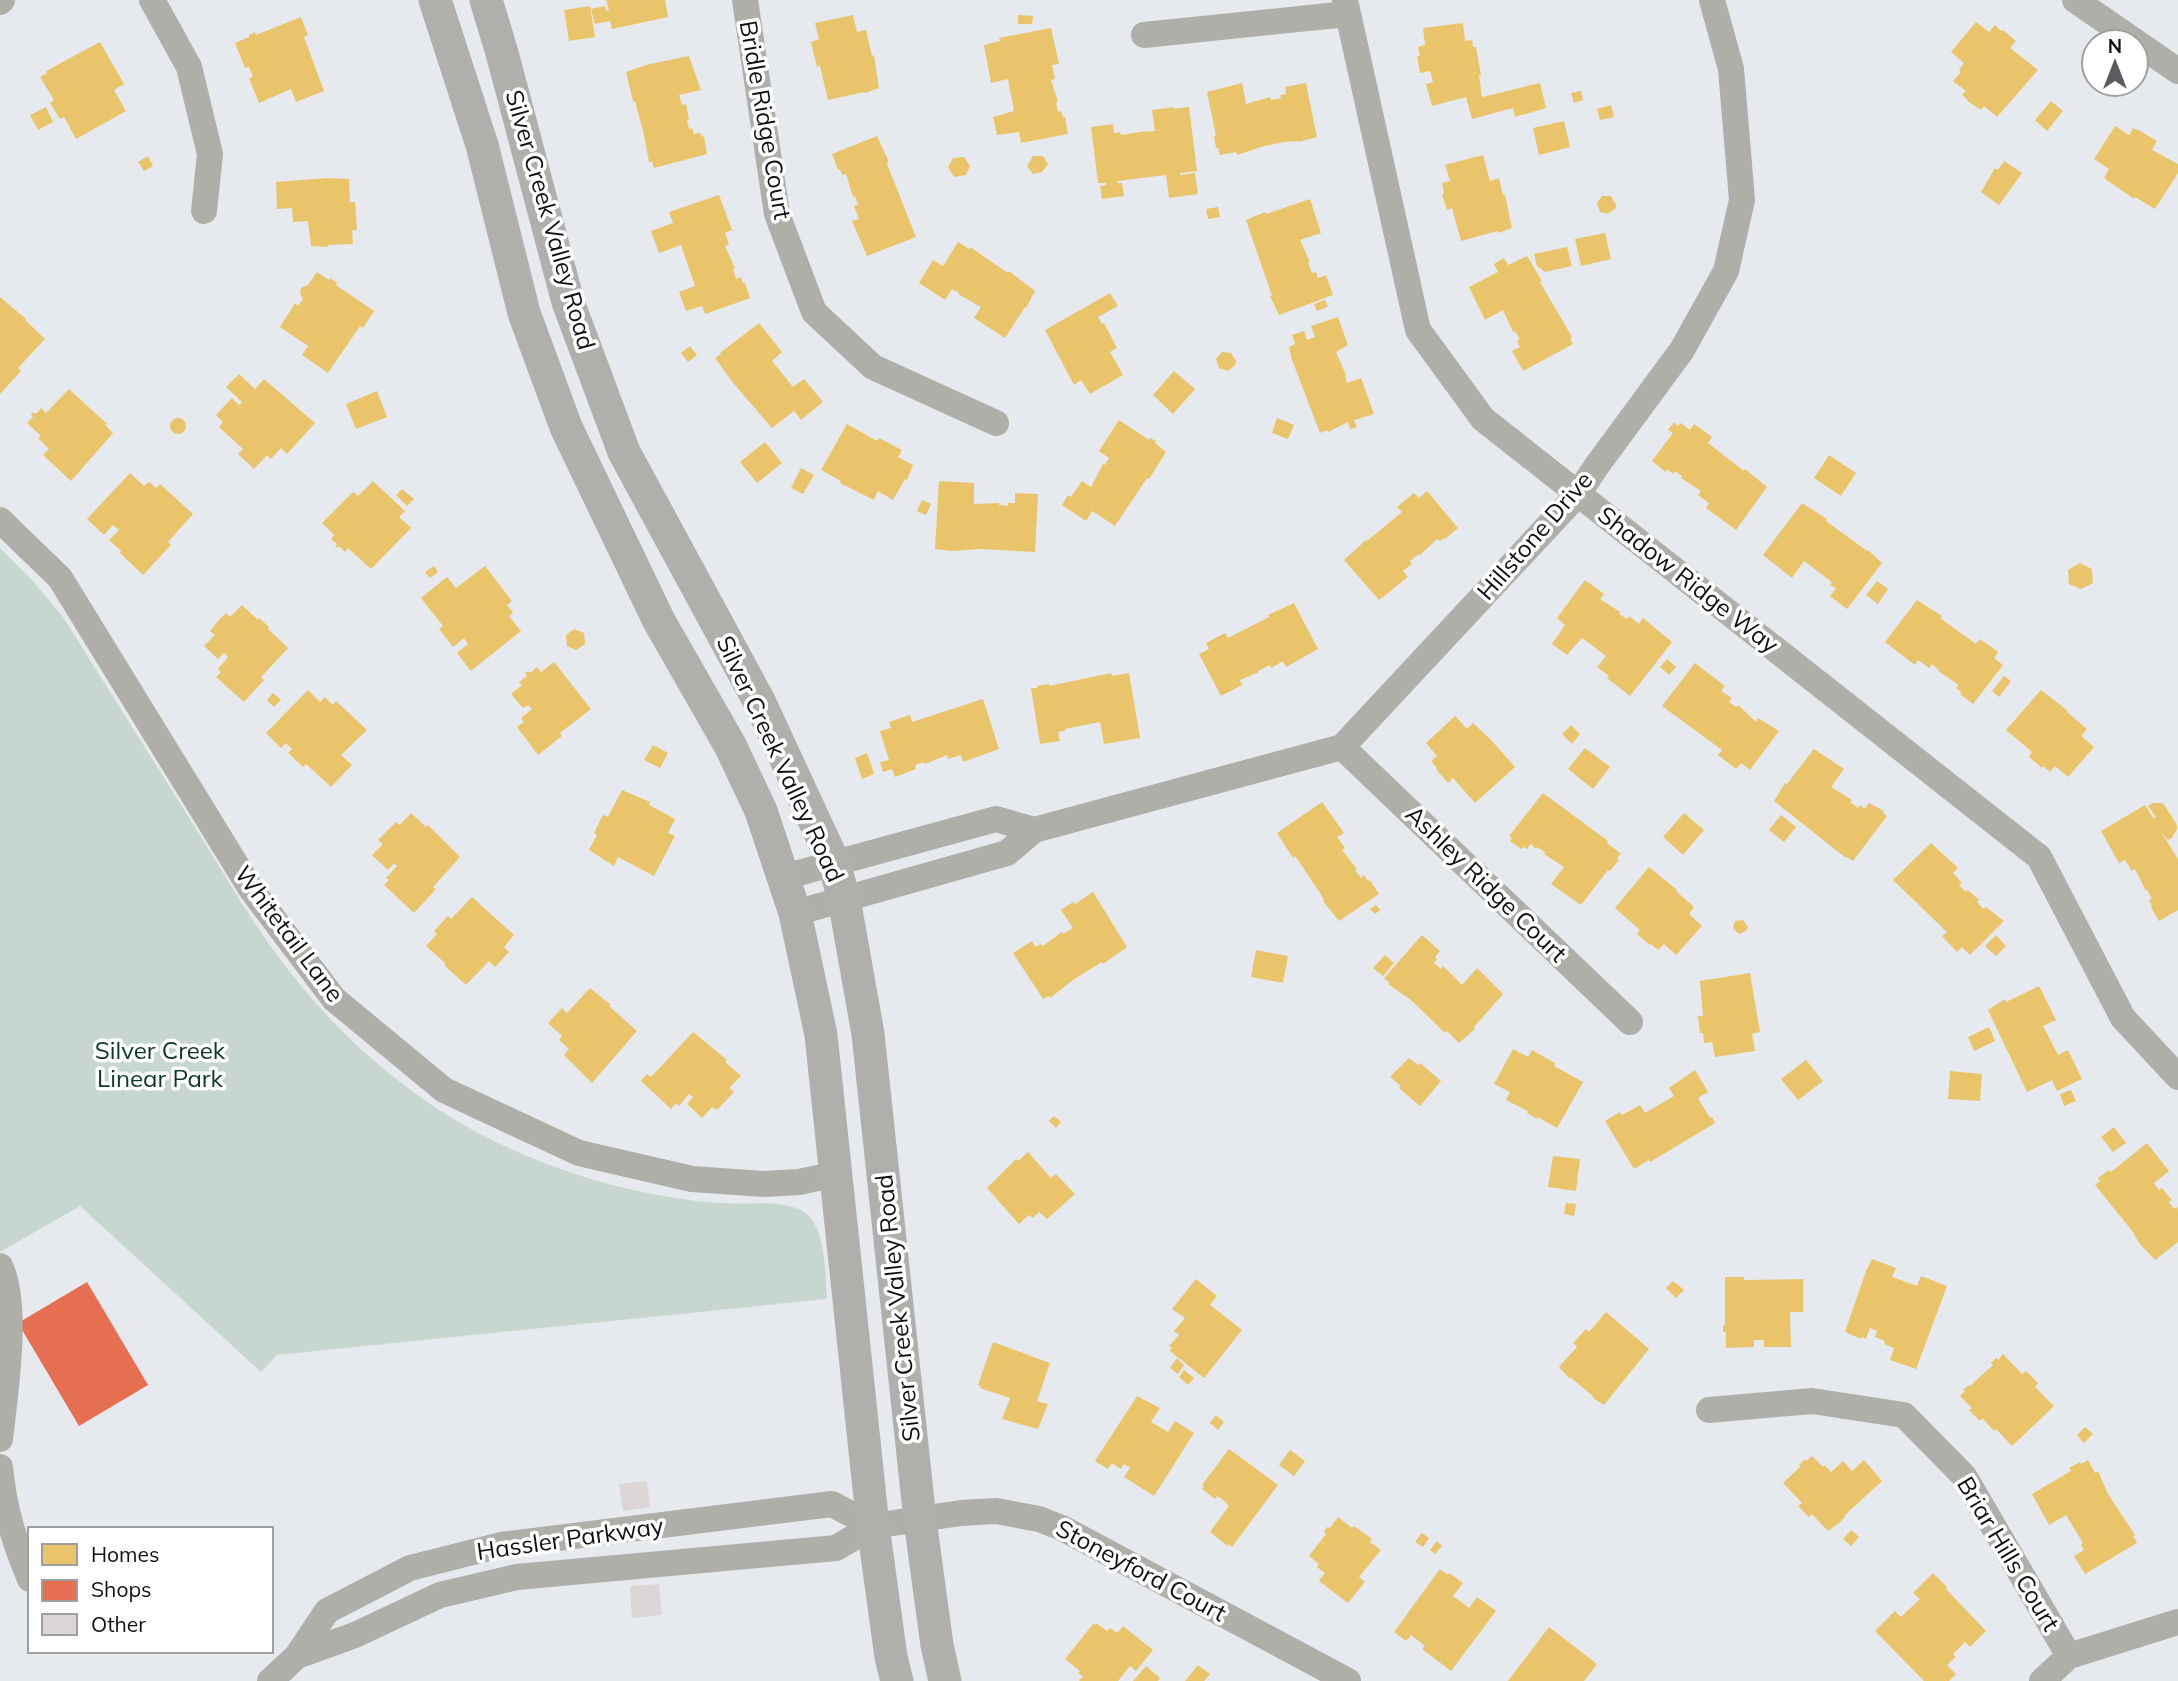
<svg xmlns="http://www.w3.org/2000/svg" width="2178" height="1681" font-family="Mulish,sans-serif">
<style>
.green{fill:#c7d7d0}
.homes{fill:#e9c46a}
.shops{fill:#e76f51}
.building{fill:#dcd5d5}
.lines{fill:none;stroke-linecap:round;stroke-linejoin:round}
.minor{stroke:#afaea8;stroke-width:26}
.major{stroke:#b0afab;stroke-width:33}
.labels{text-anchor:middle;stroke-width:7;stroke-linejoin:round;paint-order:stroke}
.street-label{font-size:24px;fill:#0e1013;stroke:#fff}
.park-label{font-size:24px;fill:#0b3a22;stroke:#fff}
</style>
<rect width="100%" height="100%" fill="#e6eaee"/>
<!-- green -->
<path class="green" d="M0,548L32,580L63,617C106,686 150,755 193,824C224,873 253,926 290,972C339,1035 402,1091 473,1130C549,1171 635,1197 721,1203C745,1205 788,1198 807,1214C826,1231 825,1275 827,1299L277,1355L261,1372L80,1206L0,1252Z"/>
<!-- homes -->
<path class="homes" d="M606,0H665L668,17L612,29L610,21L595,24L591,9L605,6L606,11L609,10Z
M590,6L595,37L569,41L564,10Z
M853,15L857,32L866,30L872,56L874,55L879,88L865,93V92L828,100L820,66L817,67L811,42L819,39L815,23Z
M1018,15L1033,16L1032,24H1018Z
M301,17L308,35L304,37L324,91L296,102L291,89L259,103L249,78L253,77L249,67L245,68L235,43L249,37V35L255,32L256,35Z
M1976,22L1989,32L1995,25L2001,31L2003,30L2016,41L2010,48L2038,70L1997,117L1984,106L1981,110L1967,101L1968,100L1962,95L1966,91L1953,81L1961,72L1959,70L1964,63L1951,52Z
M1463,23L1465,41L1472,40L1473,47H1476L1481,75H1479L1482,97L1540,83L1546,108L1515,117L1513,108L1472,119L1466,97L1432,106L1426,84L1433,82L1430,71L1420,73L1417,56H1420L1418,47L1425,45L1423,28Z
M1051,28L1059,64L1052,65L1055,79L1051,80L1058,102L1056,103L1058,112L1061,111L1063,117H1065L1068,134L1021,143L1019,132L997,135L993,117L1014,111L1008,79L991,83L984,45L1000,41L999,38Z
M100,42L124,84L114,90L126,111L76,139L64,117L60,119L50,103L54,100L40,77L47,73L46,71Z
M689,56L701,90L679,95L682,105L686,104L689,119L687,120L689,129L692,128L694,134L700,133L702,137L704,136L707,154L654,168L652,161L649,162L644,135L635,101H633L626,72L646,65Z
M1242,83L1246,104L1270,97L1271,100L1281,98L1280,95L1286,94L1285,87L1306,83L1317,137L1298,142V141L1283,142L1261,147L1237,155L1236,152L1220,155L1218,148H1216L1214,136H1216L1207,92Z
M1581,91L1583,100L1574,103L1571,93Z
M2051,101L2063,111L2047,131L2035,120Z
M1611,105L1614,117L1600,120L1597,109Z
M46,107L53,122L38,130L30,115Z
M1174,107V109L1189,107L1197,171L1180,173V175L1195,173L1198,194L1169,198L1166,175L1117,181L1118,183H1122L1124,196L1102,199L1100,186L1106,185V183H1098L1091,127L1113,124L1114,133L1120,132L1121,135L1145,131V132L1155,131L1152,110Z
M1564,121L1570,147L1539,155L1533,128Z
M2115,126L2129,135L2133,128L2142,132L2157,141L2152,150L2178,164V173L2155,209L2135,197L2134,199L2104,178L2109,169L2094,159Z
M877,136L888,160L887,164L916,237L867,256L852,221L859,219L854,206L858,205L855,196L853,197L846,174L842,175L840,169L838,170L832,154Z
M1483,155L1490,181L1499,178L1503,195H1505L1512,228L1498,233L1497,231L1461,241L1452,208L1447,210L1442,194L1444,193L1442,183L1450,181L1445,165Z
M148,156L153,166L144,171L138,162Z
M1033,156H1043L1048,164L1042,172L1033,174L1027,166Z
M964,157L970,166L966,175L954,177L948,167L953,158Z
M2004,161L2022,173L1999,205L1981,192L1995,168L1998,170Z
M328,178L349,179L350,202H355L357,230H352L353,244L328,245V247L311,246L308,221L293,222L292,208L277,209L276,182Z
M719,195L732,230L725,233L729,244L725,246L735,268L733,269L736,279L741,277L743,283H745L750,298L705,314L702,306L686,311L679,292L695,286L681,245L659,253L651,231L673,223L669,212Z
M1602,196H1611L1616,205V208L1608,214L1600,212L1597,203Z
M1310,199L1321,233L1300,240L1310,262L1308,263L1312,273L1316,272L1318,278L1326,275L1333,295L1279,315L1270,296H1272L1246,220L1265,212L1266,214Z
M1218,207L1220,217L1208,219L1206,209Z
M1605,233L1611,259L1581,266L1575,239Z
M958,242L969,249L970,247L1008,273L1009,271L1035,291L1026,308L1025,307L1005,338L974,318L981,307L958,294L959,293L952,289L945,300L919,283L933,260L943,266Z
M1567,247L1572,266L1545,272L1537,266L1534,254Z
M1527,256L1542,281L1540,282L1572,337L1570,339L1573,344L1523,371L1512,351L1520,347L1517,341L1520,339L1515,331L1513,332L1503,310L1485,320L1469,287L1498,272L1494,264L1504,258L1508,265Z
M317,272L329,280L330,278L337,283L336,285L374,311L363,328L360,326L328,373L302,355L308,346L280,327L295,303L298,306L303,299L300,294L301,288L308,285Z
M1110,293L1118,306L1098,317L1102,324L1104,323L1117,348L1110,352L1123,375L1090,394L1081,380L1074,385L1045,330Z
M0,297L26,319L25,320L45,339L18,368L21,371L0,394Z
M1325,300L1328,307L1317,311L1314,304Z
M1338,317L1348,345L1336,352L1346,375H1345L1347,383L1361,378L1374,414L1354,420L1357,427L1350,429L1348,422L1328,432L1327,430L1320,433L1292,360L1289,347L1295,344L1292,335L1304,331L1307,340L1315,337L1311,326Z
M759,323L782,352L772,361L793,387L804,379L823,402L801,420L794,411L772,428L734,384L715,358L721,354L720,353Z
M690,346L697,355L688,362L681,353Z
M1222,352L1231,353L1236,361L1235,365L1228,371L1219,368L1216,359Z
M1174,371L1195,389L1173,414L1153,395Z
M239,374L255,389L264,379L315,423L287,454L281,448L271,459L267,455L254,469L238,454L243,449L219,427L223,422L216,415L232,398L239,405L242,402L226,387Z
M69,389L107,424L105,425L113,433L71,481L43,455L49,449L38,438L41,436L27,423L33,417L31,415L33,412L36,414L41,408L46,413Z
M377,391L387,417L356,429L346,404Z
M1277,418L1294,425L1288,439L1272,433Z
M170 426a8 8 0 1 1 16 0a8 8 0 1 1-16 0Z
M1119,420L1149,440L1150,438L1156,441L1155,443L1166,452L1149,479L1147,478L1115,526L1092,511L1086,521L1062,505L1068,495L1071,497L1082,481L1091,487L1103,464L1105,465L1109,458L1099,451Z
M1674,422L1678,426L1681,423L1690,430L1694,424L1712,437L1708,443L1744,471L1745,469L1767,487L1736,530L1706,508L1709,503L1698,495L1701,491L1681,478L1682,476L1675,471L1673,474L1667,469L1666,472L1652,461L1673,433L1668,430Z
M847,424L877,441L879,438L902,450L898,457L913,465L907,480L905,479L893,500L878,491L874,500L840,483L841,481L821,470Z
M765,442L782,463L757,483L740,462Z
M1829,455L1856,473L1841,496L1814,478Z
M801,468L814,475L803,494L791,488Z
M130,473L144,486L149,482L156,488L160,484L193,514L168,542L171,545L143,575L120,553L121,551L109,540L119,530L113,525L104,535L87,519Z
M373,481L405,511L399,517L411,528L371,569L348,548L345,552L339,546L337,548L335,546L337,544L331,539L334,535L322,523L353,492L358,496Z
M939,481L974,483V504L999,503V505L1008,506V503H1015V493L1038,494L1035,552L979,549L953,551L935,549Z
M402,489L414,499L407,506L396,495Z
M1427,491L1458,528L1445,539L1444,538L1440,541L1437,539L1420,555L1419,554L1410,561L1412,564L1403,571L1408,577L1379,600L1344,560L1366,540L1367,541L1402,512L1397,507L1414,493L1419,498Z
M922,500L931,504L926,515L917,511Z
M1802,503L1827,519L1826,521L1867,551L1868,550L1882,563L1847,609L1830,596L1836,588L1830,585L1832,582L1804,561L1792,578L1763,555Z
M2080,563L2092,569L2093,583L2081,589L2069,584L2068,570Z
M434,566L438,572L430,578L425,572Z
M485,566L512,601L507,605L513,613L509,616L521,631L471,671L457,653L468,644L464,638L453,647L439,629L443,626L421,598L447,577L456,588Z
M1585,580L1604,594L1600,599L1620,612L1619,614L1627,619L1629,616L1639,624L1643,618L1672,642L1630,696L1607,678L1609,676L1597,667L1606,656L1582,638L1567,655L1552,644L1565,625L1557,618Z
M1877,581L1888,589L1878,604L1866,595Z
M1917,600L1942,616L1940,618L1976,644L1980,639L1998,652L1994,658L2003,665L1973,704L1960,694L1961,692L1956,688L1959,685L1938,671L1939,670L1932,664L1929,668L1918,660L1915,665L1885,642Z
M1294,603L1318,649L1286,667L1283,661L1271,668L1270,665L1258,671L1259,672L1240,680L1242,685L1221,696L1199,654L1209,649L1206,643L1225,633L1228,638L1269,617L1268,615Z
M242,605L258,620L259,618L269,627L268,629L288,648L261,677L264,680L244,702L216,677L221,672L218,669L228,657L224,653L218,659L204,646L215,635L210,631L219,620L226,613L230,617Z
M574,629L584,633L585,644L576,650L567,646L566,635Z
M1667,659L1676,667L1669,675L1660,667Z
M554,662L591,709L560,733L562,736L538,755L517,727L524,722L521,718L532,709L528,705L523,708L511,694L522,685L519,682L527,676L525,673L528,671L530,673L537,667L541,672Z
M1695,663L1725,686L1721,691L1732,698L1729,702L1736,707L1738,705L1756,722L1758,718L1779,731L1750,770L1741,763L1736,769L1718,755L1722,750L1662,706Z
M1111,673L1112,676L1129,673L1140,738L1104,744L1100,722L1065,729V731L1058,732L1060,741L1040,744L1031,688H1037V686L1049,684V686Z
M2004,676L2011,681L1999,697L1992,691Z
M308,690L320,702L325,697L333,705L336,701L367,730L341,755L352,765L331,787L306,764L303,767L288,753L292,749L286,743L281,748L266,733Z
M2041,690L2068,711L2067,712L2087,729L2081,736L2094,747L2068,777L2055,766L2050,772L2043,766L2042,768L2029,757L2032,752L2006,730Z
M273,693L281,700L274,707L267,700Z
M983,699L999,749L963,762L961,755L948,759L947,755L925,764L924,762L915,765L916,769L895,777L892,769L883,772L880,762L889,760L880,731L891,728L889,722L910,715L912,722Z
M1455,716L1467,729L1473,723L1492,741L1515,767L1475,803L1453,778L1448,783L1436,769L1437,768L1431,761L1437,756L1426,743Z
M1571,725L1580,734L1572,744L1562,734Z
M653,745L668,753L660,768L644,760Z
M1585,748L1610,767L1593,789L1568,769Z
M1814,749L1844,769L1831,787L1852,800L1850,802L1858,808L1860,805L1865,809L1869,803L1884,811L1883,813L1887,816L1853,861L1847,857L1846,858L1774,801L1785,783L1787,784Z
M867,753L874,774L862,779L855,758Z
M622,790L650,802L649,805L675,819L668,833L675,836L654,876L618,857L614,866L589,850L597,835L594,833L603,815L608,817Z
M1543,793L1608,841L1607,843L1621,854L1617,858L1619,860L1610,871L1608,870L1581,905L1551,884L1564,867L1544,854L1545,852L1537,847L1536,849L1531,844L1527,849L1523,847L1521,849L1510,841L1512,838L1509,836Z
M1322,802L1344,833L1337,837L1345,848L1342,850L1357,869L1355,870L1361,878L1364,875L1368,881L1370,880L1379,894L1339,921L1323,901L1324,900L1320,893L1302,866L1295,856L1293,858L1277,833Z
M2153,803H2162L2165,806L2177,825V829L2172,838L2168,840L2160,830L2178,859V910L2159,921L2151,907L2152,906L2149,900L2152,899L2147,890L2146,891L2135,869L2132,871L2125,860L2119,863L2101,831L2145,805L2154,819L2156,817L2148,806Z
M411,813L426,827L428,825L460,857L433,887L436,889L414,913L384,885L389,880L386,878L397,866L394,863L388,870L372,855L383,844L378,840L396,822L400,825Z
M1684,813L1704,830L1683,855L1663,837Z
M1781,815L1796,827L1784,842L1769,830Z
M1931,843L1958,868L1953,873L1962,883L1959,885L1966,892L1968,890L1979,900L1977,902L1983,909L1986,907L2004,921L1970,955L1962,947L1957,952L1942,936L1947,932L1893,880Z
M1649,867L1677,890L1676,891L1694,907L1689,914L1702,926L1676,955L1664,944L1658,950L1651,944L1650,945L1637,934L1640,930L1615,908Z
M1093,892L1127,947L1103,964L1102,962L1073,980L1050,998L1049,996L1043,999L1013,953L1032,941L1035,947L1041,944L1043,946L1062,932L1063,934L1073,928L1061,910L1073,902L1075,904Z
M472,897L514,935L504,947L509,952L495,967L489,961L466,985L445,966V963L426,946L437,934L434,931L448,916L451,919Z
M1376,905L1380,910L1375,914L1370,909Z
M1743,920L1748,927L1746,931L1739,934L1733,928L1735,921Z
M1422,935L1440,951L1435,957L1437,959L1434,963L1441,969L1443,966L1462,985L1477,968L1503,994L1474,1027L1475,1029L1459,1043L1447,1031L1445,1033L1411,1000L1388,984L1390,983L1384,978Z
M1996,935L2006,946L1996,956L1985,946Z
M1256,950L1288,956L1283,983L1251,977Z
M1385,955L1394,963L1383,976L1373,968Z
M1750,973L1760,1032L1752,1034L1755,1051L1715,1057L1712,1042L1704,1043L1703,1033H1700L1698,1016H1703L1700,981Z
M2039,986L2056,1020L2043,1026L2058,1055L2068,1050L2082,1079L2057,1091L2052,1080L2027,1092L1988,1010L2005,999L2006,1002Z
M590,988L611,1005L609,1006L637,1031L592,1083L564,1055L569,1049L559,1040L562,1036L548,1023L562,1008L567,1013Z
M1989,1027L1995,1041L1974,1051L1968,1037Z
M693,1032L727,1060L725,1062L741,1076L729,1088L734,1092L717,1110L712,1107L702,1118L687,1104L693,1097L689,1094L679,1106L676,1103L671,1109L641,1081L647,1074L651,1077Z
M1513,1049L1528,1057L1532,1050L1555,1063L1554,1066L1583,1082L1557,1128L1538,1117L1537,1119L1527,1113L1528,1111L1506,1100L1510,1092L1494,1084Z
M1409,1058L1418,1065L1420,1063L1441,1081L1420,1106L1399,1088L1401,1086L1390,1077Z
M1806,1060L1823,1081L1798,1100L1781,1079Z
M1695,1070L1708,1092L1698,1098L1710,1118L1712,1117L1715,1123L1650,1162L1649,1160L1634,1169L1605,1121L1620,1112L1622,1115L1640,1105L1645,1113L1674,1096L1669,1088Z
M1950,1071L1982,1074L1980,1101L1948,1099Z
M2071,1090L2076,1101L2064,1106L2060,1094Z
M1054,1116L1061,1122L1056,1128L1049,1121Z
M2114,1127L2126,1143L2113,1152L2101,1137Z
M2147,1143L2169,1171L2154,1183L2159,1190L2162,1188L2172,1200L2169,1202L2174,1209L2177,1207L2178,1209V1242L2155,1260L2139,1243L2133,1232L2095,1185L2100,1181L2098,1178L2109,1170L2111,1172Z
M1028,1152L1051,1178L1056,1174L1075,1194L1047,1219L1039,1212L1033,1218L1029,1215L1019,1224L987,1188L1016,1159L1018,1161Z
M1553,1156L1580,1159L1576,1191L1548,1187Z
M1566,1203L1576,1204L1574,1216L1564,1214Z
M1872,1259L1896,1268L1892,1277L1917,1286L1921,1276L1947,1286L1916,1369L1890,1360L1894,1348L1884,1344L1885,1341L1875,1337L1877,1331L1870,1328L1866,1339L1862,1337L1861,1339L1845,1332L1866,1271Z
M1725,1277H1744V1280L1803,1279V1312H1790L1791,1347H1764V1340H1754V1347L1726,1348V1332H1723V1325H1725Z
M1196,1279L1217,1296L1210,1305L1242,1330L1204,1378L1170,1351L1172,1348L1169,1346L1179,1335L1174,1331L1185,1318L1172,1309Z
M1673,1281L1684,1290L1676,1298L1666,1288Z
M1606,1312L1649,1349L1604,1405L1593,1398L1594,1397L1570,1377L1569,1378L1559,1367L1577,1347L1573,1343L1586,1329L1589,1332Z
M993,1342L1050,1363L1037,1401L1048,1404L1038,1429L1002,1419L1010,1398L980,1388L981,1386L978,1385Z
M2003,1354L2022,1374L2026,1371L2038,1383L2035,1387L2054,1406L2012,1446L1996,1429L1994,1431L1982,1418L1980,1421L1969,1410L1972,1408L1960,1396L1965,1391L1963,1390L1969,1385L1970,1386L1993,1365L1991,1363L1996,1358L1998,1360Z
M1177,1358L1184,1365L1178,1374L1170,1368Z
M1184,1370L1194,1378L1188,1385L1179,1377Z
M1137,1396L1160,1408L1151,1422L1168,1432L1175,1421L1194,1433L1154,1496L1124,1477L1130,1468L1124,1464L1121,1469L1112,1463L1108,1469L1095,1461Z
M1216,1415L1224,1422L1218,1430L1210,1423Z
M2085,1427L2093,1434L2084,1443L2077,1435Z
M1229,1449L1278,1485L1232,1547L1229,1544L1228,1546L1210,1532L1229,1506L1222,1499L1217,1496L1215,1499L1202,1489L1204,1487L1202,1485Z
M1290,1450L1305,1461L1294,1476L1279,1465Z
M1812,1456L1823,1467L1824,1465L1831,1472L1843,1461L1852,1471L1864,1460L1882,1481L1844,1516L1845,1517L1839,1523L1828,1531L1812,1514L1809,1517L1798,1506L1802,1503L1783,1483L1801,1466L1799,1465L1805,1459L1806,1461Z
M2088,1460L2095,1473L2098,1471L2108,1494L2135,1535L2133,1536L2137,1543L2085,1574L2074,1556L2084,1550L2081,1545L2083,1543L2066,1515L2049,1525L2032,1494L2071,1471L2069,1468L2080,1462L2081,1464Z
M1338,1517L1352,1528L1354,1526L1372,1539L1370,1542L1381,1550L1359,1577L1365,1582L1348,1603L1319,1581L1325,1573L1317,1567L1319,1564L1309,1556L1326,1534L1324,1532L1327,1527L1330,1528Z
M1851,1530L1859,1537L1851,1546L1843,1539Z
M1422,1533L1429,1538L1423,1547L1415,1542Z
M1437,1541L1442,1546L1435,1554L1430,1550Z
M1440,1569L1448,1575L1449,1573L1463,1583L1453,1596L1469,1608L1477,1597L1496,1611L1451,1671L1422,1649L1425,1646L1411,1635L1406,1641L1394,1632Z
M1933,1573L1947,1587L1946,1589L1986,1631L1970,1647L1965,1642L1953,1654L1956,1657L1947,1665L1956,1674L1949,1681H1924L1875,1631L1895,1611L1901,1617L1920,1599L1913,1593Z
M1096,1623L1107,1631L1110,1628L1117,1633L1123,1626L1153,1650L1136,1671L1130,1666L1118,1681H1079L1083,1676L1078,1673L1080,1671L1065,1659L1093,1624L1095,1625Z
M1549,1627L1597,1664L1584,1681H1508Z
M1198,1665L1210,1674L1204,1681H1185Z
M1146,1666L1160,1678L1158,1681H1133Z"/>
<!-- shops -->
<path class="shops" d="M87,1282L148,1385L79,1426L18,1323Z"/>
<!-- building -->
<path class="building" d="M647,1481L650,1507L623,1511L619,1484Z
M659,1584L662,1615L632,1618L630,1586Z"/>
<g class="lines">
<!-- minor -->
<path class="minor" d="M152,0L189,67L210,154L204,211
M745,0L777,214L814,312L873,367L996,423
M1345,0L1418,330L1483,419L2039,857L2123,1018L2178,1077
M2075,0L2178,71
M0,2L2,0
M1144,35L1347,14
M0,520L60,578L251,889L334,999L444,1090L579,1153L692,1179L764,1184L799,1182L837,1174
M1342,747L1630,1022
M784,877L996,819L1034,830
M795,913L1007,853L1034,830L1342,747L1578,494L1598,464L1682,350L1726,271L1742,200L1731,69L1712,0
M0,1266C19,1304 5,1395 0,1439
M1709,1410L1812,1401L1904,1415L1964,1476L2069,1656
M0,1467C4,1509 14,1541 30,1579
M297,1656L355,1635L440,1595L517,1577L836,1548L873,1526L961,1513L996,1511L1039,1519L1062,1528L1348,1681
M270,1681L297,1656L327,1611L410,1568L501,1545L832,1504L873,1526
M2042,1681L2069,1656L2178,1622"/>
<!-- major -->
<path class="major" d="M435,0L482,145L524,313L566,427L659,621L731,747L761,811L795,913L821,1035L873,1526L891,1657L897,1681
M486,0L502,53L568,302L624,452L759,701L834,863L844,899L868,1034L920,1520L937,1645L945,1681"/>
</g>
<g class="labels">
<!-- street labels -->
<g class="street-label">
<text transform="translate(765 120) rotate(80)" y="8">Bridle Ridge Court</text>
<text transform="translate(550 220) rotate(74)" y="8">Silver Creek Valley Road</text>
<text transform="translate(1535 536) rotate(-49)" y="8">Hillstone Drive</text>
<text transform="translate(1688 580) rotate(38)" y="8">Shadow Ridge Way</text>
<text transform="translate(780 759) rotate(65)" y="8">Silver Creek Valley Road</text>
<text transform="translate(1486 884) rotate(44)" y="8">Ashley Ridge Court</text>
<text transform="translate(289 934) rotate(53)" y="8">Whitetail Lane</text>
<text transform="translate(898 1308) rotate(-96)" y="8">Silver Creek Valley Road</text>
<text transform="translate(570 1539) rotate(-8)" y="8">Hassler Parkway</text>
<text transform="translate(2008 1554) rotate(59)" y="8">Briar Hills Court</text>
<text transform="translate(1141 1571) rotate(28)" y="8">Stoneyford Court</text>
</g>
<!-- park labels -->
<g class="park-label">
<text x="160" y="1059">Silver Creek<tspan x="160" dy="28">Linear Park</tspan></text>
</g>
</g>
<!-- legend -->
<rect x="28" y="1527" width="245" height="126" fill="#ffffff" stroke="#9f9fa1" stroke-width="2"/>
<rect x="42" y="1544" width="35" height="21" fill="#e9c46a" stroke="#9f9fa1" stroke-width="2"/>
<text x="91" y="1562" font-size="21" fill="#0e1013">Homes</text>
<rect x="42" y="1580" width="35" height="21" fill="#e76f51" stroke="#9f9fa1" stroke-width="2"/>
<text x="91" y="1597" font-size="21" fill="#0e1013">Shops</text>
<rect x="42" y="1614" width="35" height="21" fill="#dcd5d5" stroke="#9f9fa1" stroke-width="2"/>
<text x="91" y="1632" font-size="21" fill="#0e1013">Other</text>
<!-- north arrow -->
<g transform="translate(2115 63)"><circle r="33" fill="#ffffff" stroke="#9f9fa1" stroke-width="2"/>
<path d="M0-5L12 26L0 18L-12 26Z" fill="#5a5c60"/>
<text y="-10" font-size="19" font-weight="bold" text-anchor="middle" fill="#0e1013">N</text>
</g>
</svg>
